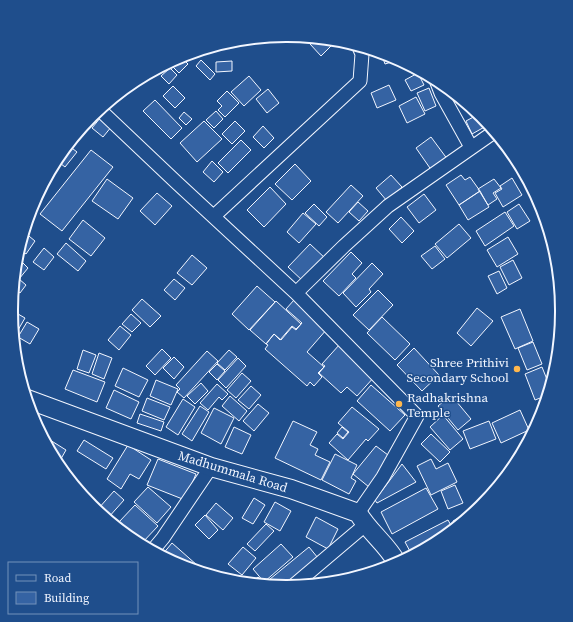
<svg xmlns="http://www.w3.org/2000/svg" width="573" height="622" font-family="'Source Serif 4',serif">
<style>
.building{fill:#3563a3;stroke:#f2f6ff}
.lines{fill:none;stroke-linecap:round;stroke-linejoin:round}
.street-casing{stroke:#f2f6ff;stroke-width:15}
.secondary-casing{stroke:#f2f6ff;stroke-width:20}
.street{stroke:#1f4e8c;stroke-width:13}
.secondary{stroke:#1f4e8c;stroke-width:18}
.poi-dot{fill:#ffb74d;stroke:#1f4e8c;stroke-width:1.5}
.labels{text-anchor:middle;stroke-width:3;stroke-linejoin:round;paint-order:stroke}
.poi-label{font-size:13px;fill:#f2f6ff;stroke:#1f4e8c;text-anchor:end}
.street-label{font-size:13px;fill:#f2f6ff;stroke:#1f4e8c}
.rim{fill:none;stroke:#f2f6ff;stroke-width:2}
</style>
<rect width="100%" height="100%" fill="#1f4e8c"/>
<!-- building -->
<path class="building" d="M315,38L337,40L321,56L310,44Z
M381,53L392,57L398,60L385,64Z
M181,57L188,64L179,73L170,64Z
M201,60L215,74L210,80L196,66Z
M232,61V71L216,72V62Z
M170,68L177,75L169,84L161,76Z
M418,73L424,85L411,91L405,80Z
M249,76L261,90L244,106L231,92Z
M389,85L396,100L377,108L371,93Z
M173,86L185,98L175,108L163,96Z
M429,88L436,106L425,111L417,93Z
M268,89L279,103L267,113L256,99Z
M227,91L239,103L225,117L218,110L222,106L217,101Z
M416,97L425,114L407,123L399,106Z
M155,100L182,128L171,139L143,111Z
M216,111L223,119L214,128L206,120Z
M184,112L192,119L186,125L179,118Z
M479,114L488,125L472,134L466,121Z
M101,117L112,126L103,137L92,128Z
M204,121L222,139L197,162L180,143Z
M235,121L245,131L232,144L222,134Z
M263,126L274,138L264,148L253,137Z
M431,137L448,160L432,171L416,148Z
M241,140L251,150L228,173L218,163Z
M68,145L77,152L65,167L56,160Z
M91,150L113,167L62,231L40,214Z
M212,161L223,172L214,182L203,172Z
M54,164L58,166L48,180L46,179Z
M295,164L311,181L292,200L275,184Z
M391,175L402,187L387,201L376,188Z
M461,175L465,180L470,177L480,191L459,205L446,185Z
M512,178L522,195L503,207L495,193L502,189L500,186Z
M107,179L133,198L118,219L92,201Z
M494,179L501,188L493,193L497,199L488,205L478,189Z
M351,185L363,196L338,223L326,212Z
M270,187L286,204L264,227L247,210Z
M480,191L489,207L468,220L459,205Z
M157,193L172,206L155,225L140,211Z
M424,194L436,210L419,223L407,207Z
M358,202L368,211L359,221L349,212Z
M314,204L327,217L319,226L305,213Z
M519,204L530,221L517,229L507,212Z
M505,212L514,226L485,246L476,231Z
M303,213L316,224L299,243L287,232Z
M401,217L414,231L402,243L389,229Z
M83,220L105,238L91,256L69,239Z
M459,224L471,238L447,258L435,244Z
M24,232L35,241L26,254L19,249Z
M508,237L518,254L497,267L487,250Z
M66,243L86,261L78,271L57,254Z
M310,244L326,259L304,282L288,267Z
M435,246L445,259L432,269L421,256Z
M44,248L54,257L44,270L33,262Z
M351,252L362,263L352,274L356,278L339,296L323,281Z
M192,255L207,268L192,285L177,273Z
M513,260L522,278L509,285L500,267Z
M22,262L28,268L19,279L26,285L20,293L13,287L15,270Z
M372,263L383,274L369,289L371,292L356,307L343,293Z
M499,271L507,288L497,294L488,276Z
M174,279L185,288L175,300L164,290Z
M257,286L275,302L249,330L232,314Z
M378,290L393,305L369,330L353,315Z
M142,299L161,316L150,327L132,310Z
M294,300L327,329L307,352L324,367L318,373L322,377L314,386L310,382L307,386L265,349L268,345L266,344L274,334L281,340L292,327L296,330L302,323L286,309Z
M276,301L301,324L296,329L292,326L280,340L274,334L266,344L250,330Z
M477,308L493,321L471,346L457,333Z
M520,309L533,341L515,349L501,317Z
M11,310L25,318L14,337L11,311Z
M131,314L141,323L132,332L122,324Z
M382,317L410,344L395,360L367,333Z
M27,322L39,329L30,344L18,337Z
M120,326L131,335L119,350L108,340Z
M533,342L542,364L527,370L518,348Z
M340,344L375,376L357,396L347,387L341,393L319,373L325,366L322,364Z
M414,348L439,375L422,391L397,365Z
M162,349L171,358L155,375L146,366Z
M83,350L96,355L89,373L77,369Z
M229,350L237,357L225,370L217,363Z
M207,351L218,361L184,398L177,392L180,389L176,385Z
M99,353L112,358L104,379L92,374Z
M174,357L184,367L174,379L163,368Z
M238,358L246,366L226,388L218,380Z
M217,364L225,371L217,380L209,372Z
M542,367L550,387L548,395L535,400L525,374Z
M123,368L148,380L139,397L115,386Z
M73,370L105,382L97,402L65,389Z
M242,373L251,381L236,398L227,390Z
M156,380L178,389L171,405L150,396Z
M201,383L208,391L195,404L187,396Z
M217,384L228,394L222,400L219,397L208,410L200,403Z
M371,385L405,415L390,431L357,401Z
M251,386L261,395L249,409L238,400Z
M114,390L139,402L131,419L106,408Z
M451,395L471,419L458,430L438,406Z
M230,396L247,411L239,421L222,406Z
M147,398L170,407L164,420L142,411Z
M183,399L195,407L178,435L166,427Z
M258,404L269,413L254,431L243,421Z
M200,406L209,412L192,441L182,434Z
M352,407L379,429L368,441L366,439L348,460L329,443L337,434L343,439L349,432L338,423Z
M214,408L234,418L221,444L201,433Z
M520,410L529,430L501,443L492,423Z
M140,414L164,422L161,431L137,423Z
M443,415L463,439L450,450L430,427Z
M293,421L317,432L310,445L318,449L315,455L330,462L321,480L275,458Z
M489,421L496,439L470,449L463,431Z
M234,427L251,435L242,454L225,447Z
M342,427L348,432L343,438L337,433Z
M431,434L450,452L440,462L421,444Z
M50,440L66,450L58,464L47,444Z
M84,440L113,458L106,469L77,451Z
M128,445L151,460L139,479L130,474L121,489L107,479Z
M376,446L392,458L369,487L353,474Z
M335,454L357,465L351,478L356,481L349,494L322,480Z
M158,459L196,474L185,500L147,485Z
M431,459L436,469L448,463L457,482L431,495L417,466Z
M402,464L416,482L377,503L375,500Z
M455,485L463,503L448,509L441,491Z
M148,487L171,507L157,523L134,502Z
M426,488L438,509L392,534L381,512Z
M114,491L124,500L108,518L98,509Z
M254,498L265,505L253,524L242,518Z
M275,502L291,511L280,531L264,522Z
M216,503L233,518L223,530L206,515Z
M135,505L158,526L142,543L119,522Z
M468,513L469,516L456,527L453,521Z
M205,515L218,530L209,539L195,525Z
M316,517L338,529L328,549L306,537Z
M448,520L453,529L439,540L412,555L405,542Z
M266,524L274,531L255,551L247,544Z
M172,543L206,573L181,565L162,555Z
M281,544L293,557L264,582L253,569Z
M243,547L256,558L242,575L228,564Z
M309,547L318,558L284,586L251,583L258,577L264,584Z"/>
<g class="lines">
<!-- street casing -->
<g class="street-casing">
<path id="street" d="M436,80L441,93L471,147
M100,110L176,182L296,293L417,416L383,477L358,513
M214,216L360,81L362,54L359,47
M296,293L344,246L388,206L494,132
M153,550L163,538L211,467
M293,586L365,525"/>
</g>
<!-- secondary casing -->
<g class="secondary-casing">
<path id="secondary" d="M27,399L211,467L291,489L358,513C369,532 387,544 397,563"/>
</g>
<!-- street -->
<use href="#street" class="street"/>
<!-- secondary -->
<use href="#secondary" class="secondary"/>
</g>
<!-- markers -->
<g class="poi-dot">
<circle cx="517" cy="369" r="4"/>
<circle cx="399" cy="404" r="4"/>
</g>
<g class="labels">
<!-- poi labels -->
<g class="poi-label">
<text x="509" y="367">Shree Prithivi<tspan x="509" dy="15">Secondary School</tspan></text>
<text x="407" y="402" text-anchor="start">Radhakrishna<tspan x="407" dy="15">Temple</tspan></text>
</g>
<!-- street labels -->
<g class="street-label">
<text transform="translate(233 471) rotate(17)" y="5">Madhummala Road</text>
</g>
</g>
<!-- crop -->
<path d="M0 0H573V622H0ZM286 42H287A268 268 0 0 1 555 310V312A268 268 0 0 1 287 580H286A268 268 0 0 1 18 312V310A268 268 0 0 1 286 42Z" fill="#1f4e8c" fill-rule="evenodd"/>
<path class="rim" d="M286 42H287A268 268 0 0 1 555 310V312A268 268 0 0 1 287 580H286A268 268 0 0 1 18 312V310A268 268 0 0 1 286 42Z"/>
<!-- legend -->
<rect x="8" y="562" width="130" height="52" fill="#1f4e8c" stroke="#7391ba"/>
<rect x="16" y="575" width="20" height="6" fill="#1f4e8c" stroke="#7391ba"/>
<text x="44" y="582" font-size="12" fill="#f2f6ff">Road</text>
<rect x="16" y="592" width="20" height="12" fill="#3563a3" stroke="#7391ba"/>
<text x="44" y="602" font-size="12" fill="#f2f6ff">Building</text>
</svg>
